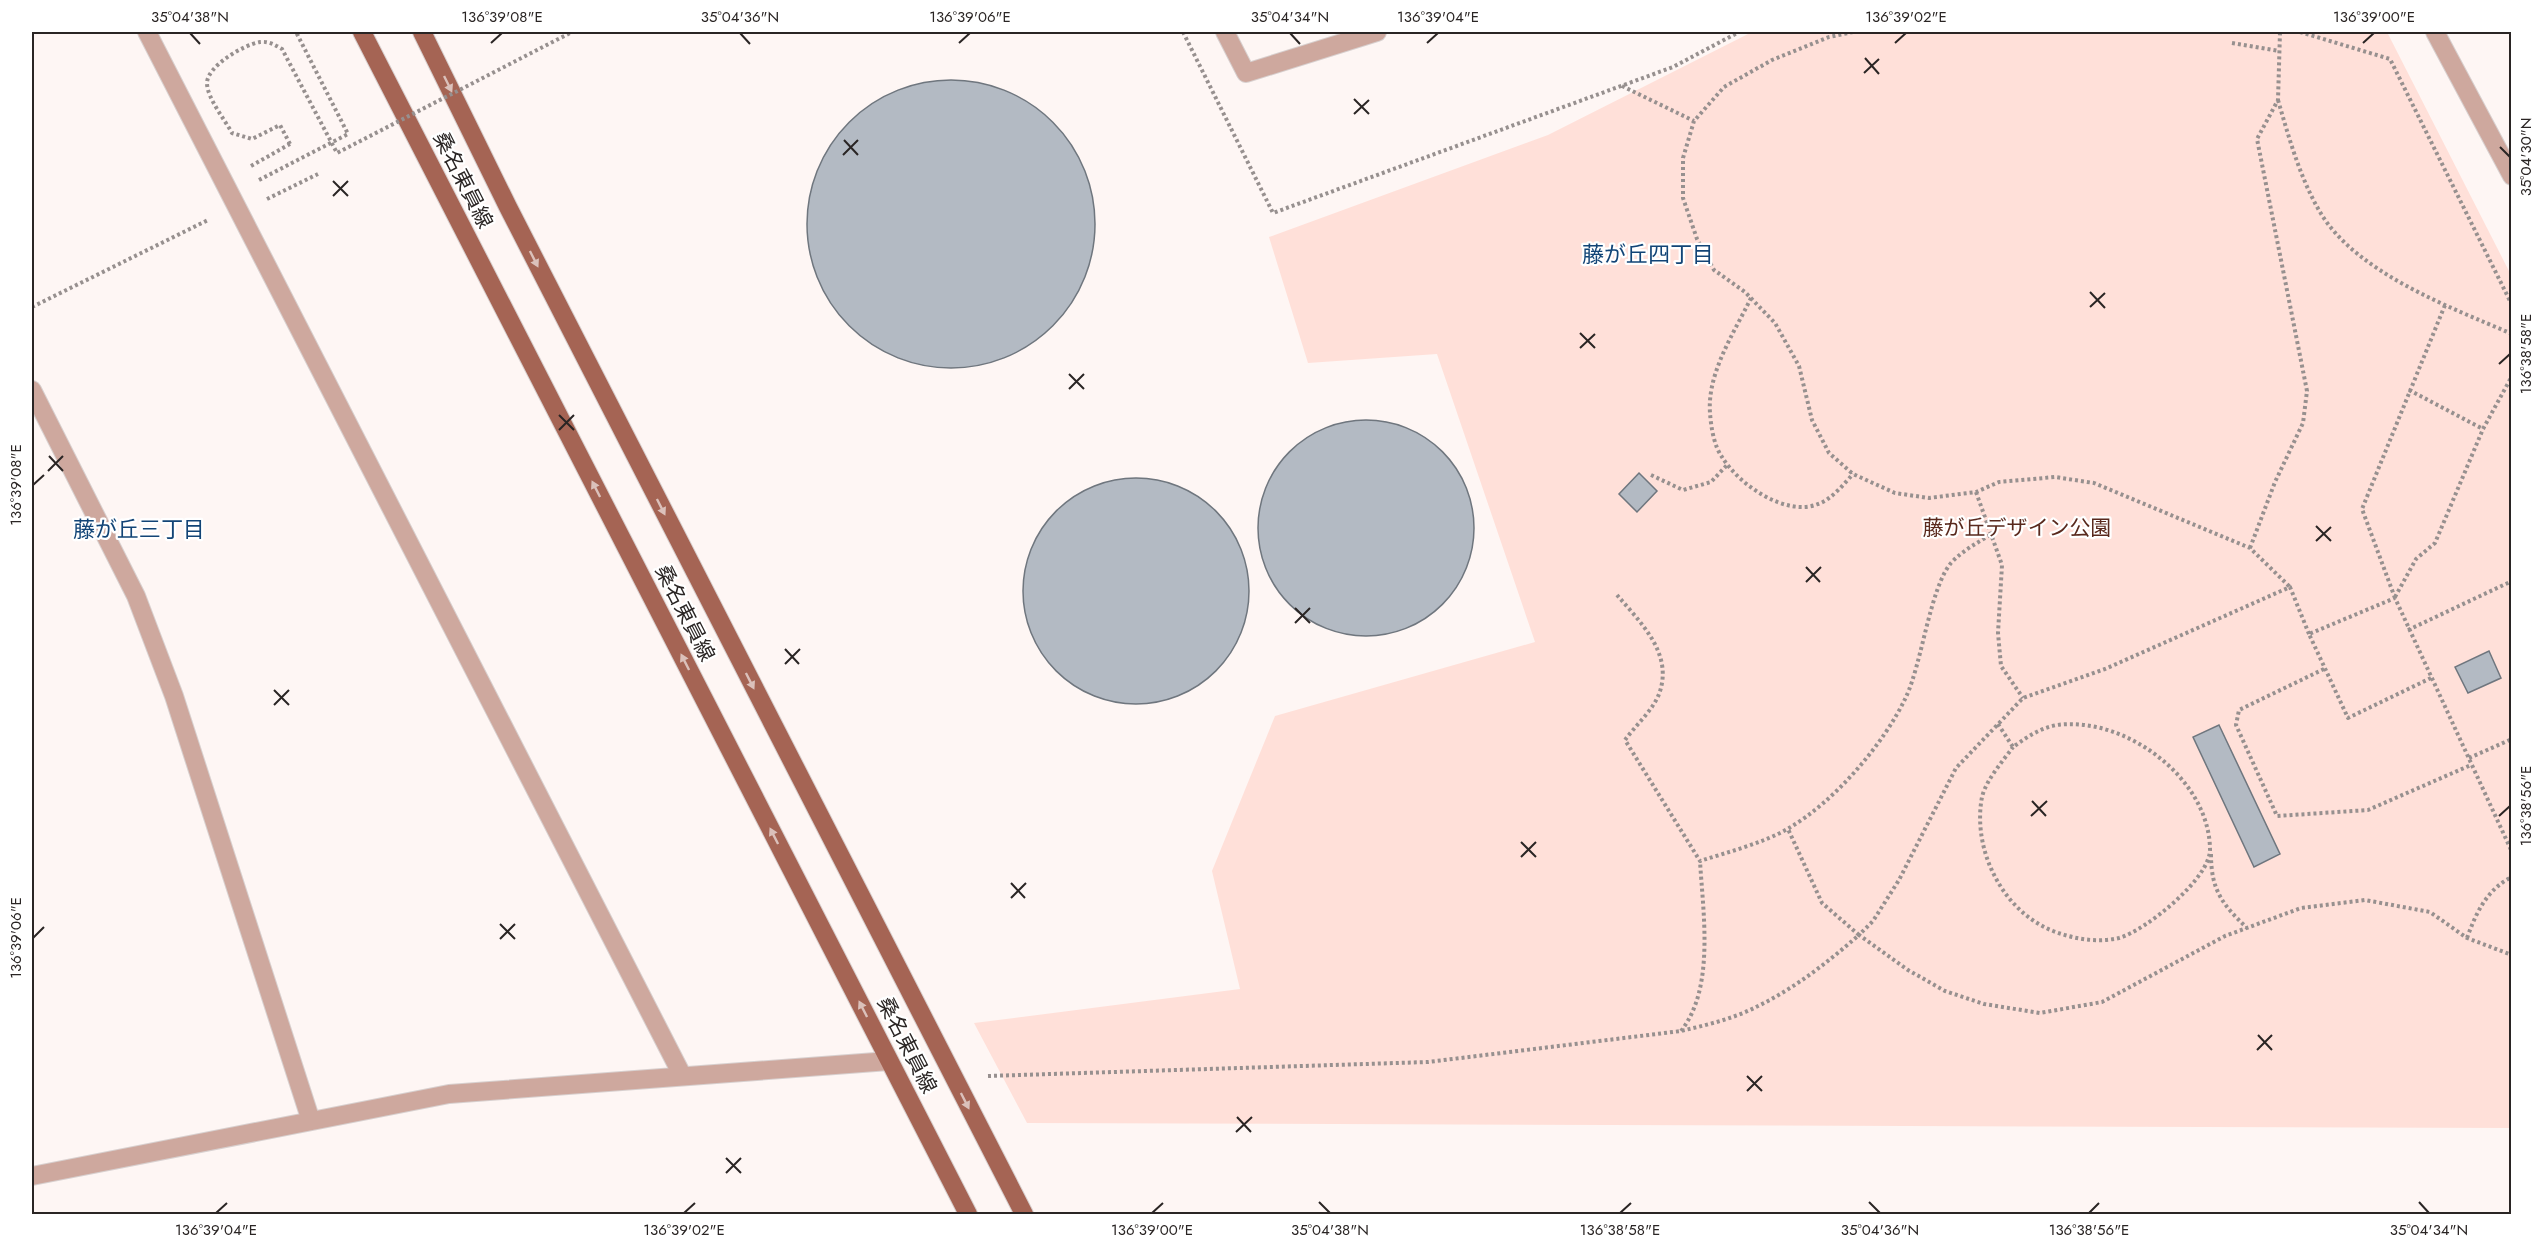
<svg xmlns="http://www.w3.org/2000/svg" width="2543" height="1246" font-family="Jost,'Noto Sans JP',sans-serif">
<style>
.green{fill:#ffe0d9}
.building{fill:#b3bac3;stroke:#6f767e;stroke-width:1.5}
.lines{fill:none;stroke-linecap:round;stroke-linejoin:round}
.minor-casing{stroke:#d8d0cf;stroke-width:20}
.major-casing{stroke:#d8d0cf;stroke-width:20}
.path{stroke:#97908f;stroke-width:4;stroke-dasharray:3 3;stroke-linecap:butt}
.minor{stroke:#cea89e;stroke-width:18}
.major{stroke:#a56454;stroke-width:18}
.path-bridge{stroke:#97908f;stroke-width:4;stroke-dasharray:3 3;stroke-linecap:butt}
.oneway{fill:#dbc1bb}
.ticks{fill:none;stroke:#2a2524;stroke-width:2}
.labels{text-anchor:middle;stroke-width:4.5;stroke-linejoin:round;paint-order:stroke}
.street-label{font-size:21px;fill:#2a2524;stroke:#fff}
.park-label{font-size:21px;fill:#59291d;stroke:#fff}
.neighbourhood-label{font-size:22px;fill:#124476;stroke:#fff}
.neatline{fill:none;stroke:#2a2524;stroke-width:2}
.ticks-label{font-size:15px;text-anchor:middle;fill:#2a2524}
</style>
<rect width="100%" height="100%" fill="#fef6f4"/>
<!-- green -->
<path class="green" d="M1752,32H2387L2511,275V1128L1027,1123L974,1023L1240,989L1212,871L1275,716L1535,642L1437,354L1308,363L1269,237L1548,135Z"/>
<!-- building -->
<path class="building" d="M807 224a144 144 0 1 1 288 0a144 144 0 1 1-288 0Z
M1258 528a108 108 0 1 1 216 0a108 108 0 1 1-216 0Z
M1639,473L1657,491L1637,512L1619,494Z
M1023 591a113 113 0 1 1 226 0a113 113 0 1 1-226 0Z
M2489,651L2501,678L2468,693L2455,667Z
M2219,725L2280,854L2254,867L2193,737Z"/>
<g class="lines">
<!-- minor casing -->
<g class="minor-casing">
<path id="minor" d="M147,32L682,1075
M1225,32L1246,73L1377,32
M2435,32L2512,176
M32,390L136,596L174,696L311,1121
M32,1176L449,1094L889,1061"/>
</g>
<!-- major casing -->
<g class="major-casing">
<path id="major" d="M362,32L968,1214
M422,32L508,207L1024,1214"/>
</g>
<!-- path -->
<path class="path" d="M508,32H512
M1183,32L1273,213L1673,67L1739,32
M1853,32L1829,37L1772,60L1724,87L1694,121L1683,158V198L1697,239L1714,270L1745,292L1775,323L1799,366L1812,420L1829,453L1853,474L1895,493L1929,498L1976,492L1999,482L2055,477L2094,483L2250,548L2290,587
M2300,32L2390,59L2512,305
M2232,43L2279,51
M1622,86L1694,121
M2278,100C2289,138 2300,178 2320,212C2356,273 2450,307 2512,334
M251,166L290,144
M259,180L348,134L296,32
M267,199L318,174
M1751,298C1734,333 1707,373 1710,413C1711,427 1714,446 1722,457C1739,485 1786,517 1818,504C1831,500 1844,484 1853,474
M32,307L208,220
M2409,390L2483,429
M1651,475L1683,490L1711,482L1728,464
M1976,492L2002,565L1998,633L2001,666L2023,698
M2250,548L2275,482L2303,423L2307,391L2257,139L2278,100L2280,32
M1617,595C1641,623 1674,654 1659,694C1653,710 1635,726 1625,740L1700,861C1728,852 1764,843 1789,828C1834,802 1884,744 1906,697C1922,663 1930,588 1951,563C1963,550 1977,543 1992,534
M2395,597L2416,559L2435,543L2483,429L2512,376
M2395,598L2362,509L2445,305
M2408,630L2512,581
M2309,634L2290,587L2105,669L2023,698L1956,768L1899,880L1873,921L1859,935L1908,970L1945,991L1984,1004L2040,1013L2102,1002L2225,936L2301,908L2365,900L2430,912L2467,938L2512,955
M2324,669L2239,710L2236,725L2277,816L2368,810L2471,765
M2431,678L2348,718L2309,634L2395,598L2512,852
M1998,724L2013,747C2027,737 2040,728 2057,725C2125,716 2209,778 2210,849C2211,878 2145,931 2119,938C2096,943 2074,939 2053,931C2002,911 1972,849 1982,797C1986,780 2003,761 2013,747
M2469,758L2512,739
M2211,854C2211,890 2222,904 2247,928
M2467,938C2476,913 2487,889 2512,877
M1681,1031C1715,988 1703,913 1700,861
M988,1076L1428,1062L1681,1031C1706,1025 1733,1019 1756,1007C1794,989 1828,962 1859,935L1822,903L1788,829"/>
<!-- minor -->
<use href="#minor" class="minor"/>
<!-- major -->
<use href="#major" class="major"/>
<!-- path-bridge -->
<path class="path-bridge" d="M290,144L280,125L252,139L232,133C225,120 207,98 207,83C207,66 245,44 260,42C269,41 275,45 282,49L337,153L572,32"/>
</g>
<!-- one-way arrows -->
<defs><path id="oneway-solid" d="M-6-.8H1V-3.2L6.5 0L1 3.2V.8H-6Z" transform="scale(1.5)"/></defs>
<g class="oneway">
<use href="#oneway-solid" transform="translate(448 84) rotate(64)"/>
<use href="#oneway-solid" transform="translate(534 259) rotate(63)"/>
<use href="#oneway-solid" transform="translate(596 489) rotate(-117)"/>
<use href="#oneway-solid" transform="translate(661 507) rotate(63)"/>
<use href="#oneway-solid" transform="translate(685 662) rotate(-117)"/>
<use href="#oneway-solid" transform="translate(750 681) rotate(63)"/>
<use href="#oneway-solid" transform="translate(774 836) rotate(-117)"/>
<use href="#oneway-solid" transform="translate(863 1009) rotate(-117)"/>
<use href="#oneway-solid" transform="translate(965 1101) rotate(63)"/>
</g>
<!-- ticks -->
<path class="ticks" d="M190,33L200,44M740,33L750,44M1290,33L1300,44M491,43L502,33M959,43L970,33M1427,43L1438,33M1895,43L1906,33M2363,43L2374,33M1865,58L1879,74M1864,73L1879,59M1354,99L1369,114M1354,114L1369,100M844,140L858,155M2500,147L2510,157M843,155L858,140M333,181L348,196M333,196L348,181M2090,292L2105,308M2090,307L2105,293M1580,333L1595,348M1580,348L1595,334M2499,364L2510,354M1069,374L1084,389M1069,389L1084,374M559,415L574,430M559,430L574,415M49,456L63,471M48,471L63,456M33,485L44,475M2316,526L2331,541M2316,541L2331,527M1806,567L1820,582M1806,582L1821,567M1295,608L1310,623M1295,623L1310,608M785,649L799,664M785,664L800,649M274,690L289,705M274,705L289,690M2032,801L2046,816M2031,816L2047,801M2499,816L2510,806M1521,842L1536,857M1521,857L1536,842M1011,883L1025,898M1011,898L1026,883M500,924L515,939M33,938L44,927M500,939L515,924M2258,1035L2272,1050M2257,1050L2272,1035M1747,1076L1762,1091M1747,1091L1762,1076M1237,1117L1251,1132M1236,1132L1252,1117M726,1158L741,1173M726,1173L741,1158M1319,1202L1330,1213M1869,1202L1880,1213M2419,1202L2429,1213M216,1213L227,1203M684,1213L695,1203M1152,1213L1163,1203M1620,1213L1631,1203M2089,1213L2099,1203"/>
<g class="labels">
<!-- street labels -->
<g class="street-label">
<text transform="translate(463 180) rotate(63)" y="7">桑名東員線</text>
<text transform="translate(685 613) rotate(63)" y="7">桑名東員線</text>
<text transform="translate(907 1045) rotate(63)" y="7">桑名東員線</text>
</g>
<!-- park labels -->
<g class="park-label">
<text x="2017" y="535">藤が丘デザイン公園</text>
</g>
<!-- neighbourhood labels -->
<g class="neighbourhood-label">
<text x="1648" y="262">藤が丘四丁目</text>
<text x="139" y="537">藤が丘三丁目</text>
</g>
</g>
<!-- border -->
<rect width="2543" height="1246" fill="none" stroke="#ffffff" stroke-width="66"/>
<rect x="33" y="33" width="2477" height="1180" class="neatline"/>
<g class="ticks-label">
<text x="190" y="22">35°04'38"N</text>
<text x="502" y="22">136°39'08"E</text>
<text x="740" y="22">35°04'36"N</text>
<text x="970" y="22">136°39'06"E</text>
<text x="1290" y="22">35°04'34"N</text>
<text x="1438" y="22">136°39'04"E</text>
<text x="1906" y="22">136°39'02"E</text>
<text x="2374" y="22">136°39'00"E</text>
<text transform="translate(2526 157) rotate(-90)" y="5">35°04'30"N</text>
<text transform="translate(2526 354) rotate(-90)" y="5">136°38'58"E</text>
<text transform="translate(16 485) rotate(-90)" y="5">136°39'08"E</text>
<text transform="translate(2526 806) rotate(-90)" y="5">136°38'56"E</text>
<text transform="translate(16 938) rotate(-90)" y="5">136°39'06"E</text>
<text x="216" y="1235">136°39'04"E</text>
<text x="684" y="1235">136°39'02"E</text>
<text x="1152" y="1235">136°39'00"E</text>
<text x="1330" y="1235">35°04'38"N</text>
<text x="1620" y="1235">136°38'58"E</text>
<text x="1880" y="1235">35°04'36"N</text>
<text x="2089" y="1235">136°38'56"E</text>
<text x="2429" y="1235">35°04'34"N</text>
</g>
</svg>
